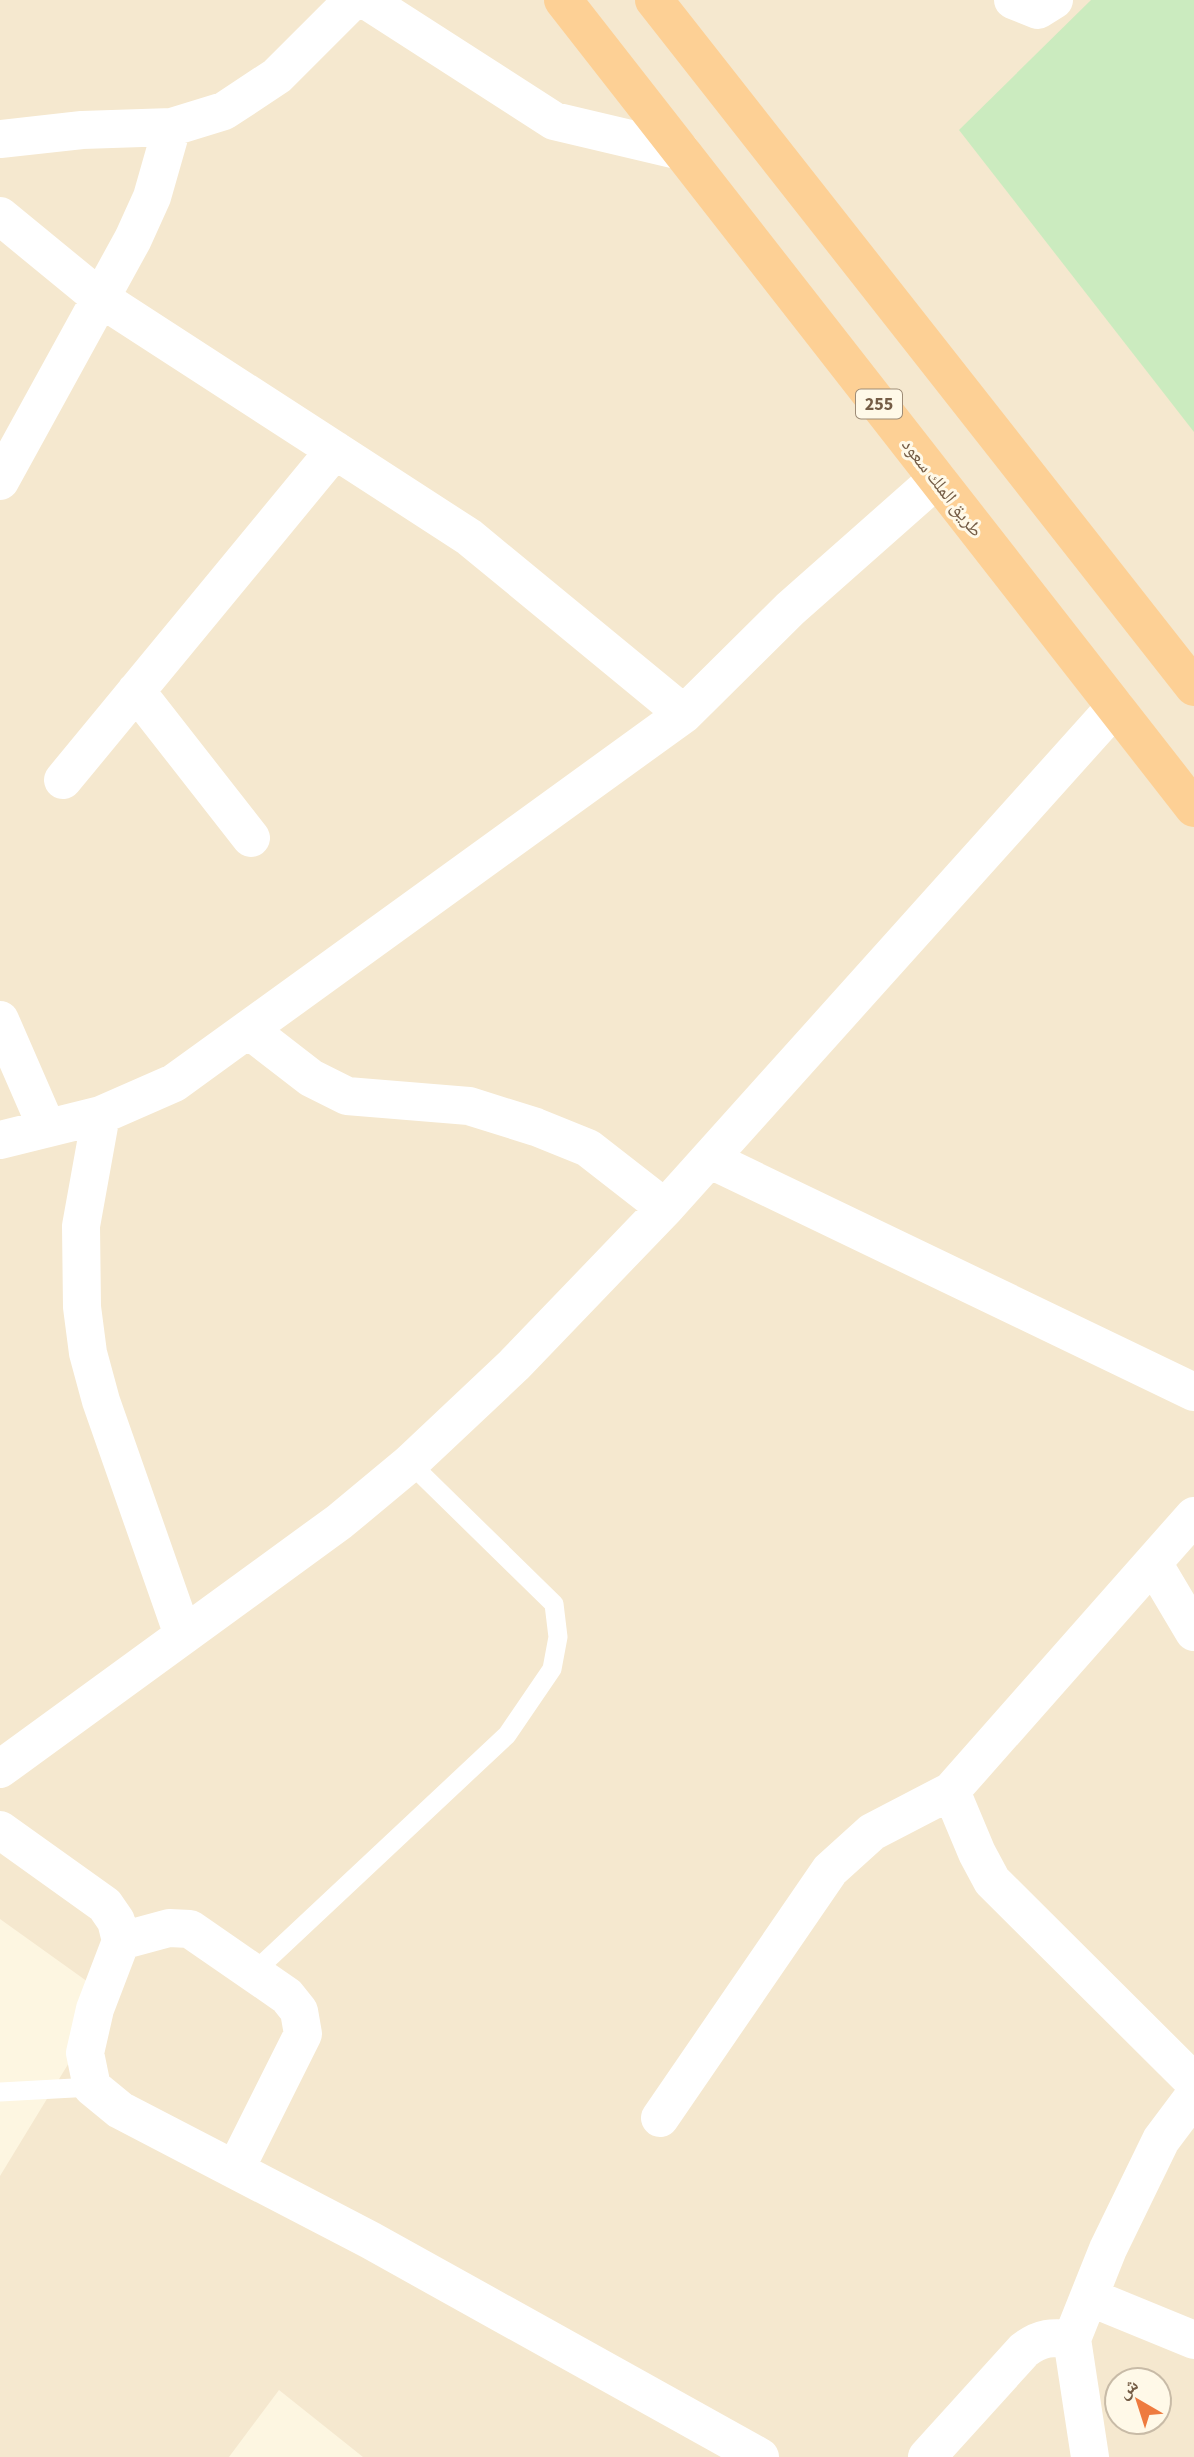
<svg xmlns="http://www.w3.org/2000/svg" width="1194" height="2457" font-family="'Source Sans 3','Noto Naskh Arabic',sans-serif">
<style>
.residential{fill:#f5e8cf;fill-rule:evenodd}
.green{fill:#cbebbf}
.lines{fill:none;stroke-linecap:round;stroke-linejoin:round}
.service{stroke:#fff;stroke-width:19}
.minor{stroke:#fff;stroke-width:38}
.trunk{stroke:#fdd095;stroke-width:38}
.labels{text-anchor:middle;stroke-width:6;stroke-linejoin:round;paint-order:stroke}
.shield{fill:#fff9e8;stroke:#9e8c77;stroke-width:2}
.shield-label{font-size:18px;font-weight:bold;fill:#755d46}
.street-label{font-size:19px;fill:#755d46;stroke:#fff9e8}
</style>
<rect width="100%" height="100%" fill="#fdf6e1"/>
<!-- residential -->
<path class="residential" d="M0,0H1194V2457H363L279,2390L229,2457H0V2176L109,1997L0,1919ZM1117,2380H1159V2422H1117Z"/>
<!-- green -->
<path class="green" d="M1091,0H1194V432L959,130Z"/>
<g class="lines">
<!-- service -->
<path class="service" d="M253,1973L507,1735L552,1669L558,1637L554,1604L410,1463
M0,2092L92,2087"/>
<!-- minor -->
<path class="minor" d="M366,0L554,121L681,151
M1013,0L1038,10L1054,0
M0,139L82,130L172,127L224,111L277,76L353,0
M0,216L100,298L469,537L684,714
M0,481L133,239L152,197L172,127
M136,691L251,838
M63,780L335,450
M0,1020L47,1128
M249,1030L311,1078L347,1096L469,1106L536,1127L588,1148L665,1208
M101,1115L81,1226L82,1307L88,1353L101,1401L183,1635
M0,1140L101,1115L174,1083L684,714L790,609L937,479
M709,1159L1194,1392
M1153,1563L1194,1632
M0,1769L339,1522L410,1463L514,1365L665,1208L1115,707
M951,1791L977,1853L992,1881L1194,2082
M0,1830L105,1905L116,1921L121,1941L95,2009L85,2053L92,2087L120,2110L370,2240L760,2457
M121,1941L169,1928L190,1929L287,1996L299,2011L303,2034L235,2170
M660,2118L830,1870L872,1832L951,1791L1194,1516
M1089,2297L1194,2340
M927,2457L1024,2350C1041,2337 1052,2337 1072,2339
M1090,2457L1072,2339L1108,2249L1161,2140L1194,2096"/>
<!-- trunk -->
<path class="trunk" d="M563,0L1194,808
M654,0L1194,687"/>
</g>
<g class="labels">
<!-- shield labels -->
<rect class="shield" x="856" y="389.5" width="46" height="29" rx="5"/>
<g class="shield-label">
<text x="879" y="410">255</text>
</g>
<!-- street labels -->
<g class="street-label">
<text transform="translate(943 487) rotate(52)" y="7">طريق الملك سعود</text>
</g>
</g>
<!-- north arrow -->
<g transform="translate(1138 2401) rotate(321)"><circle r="33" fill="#fff9e8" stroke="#c8bba7" stroke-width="2"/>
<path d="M0-5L12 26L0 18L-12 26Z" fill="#ee7b3f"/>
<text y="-10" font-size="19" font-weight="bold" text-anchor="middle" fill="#755d46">ش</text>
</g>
</svg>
